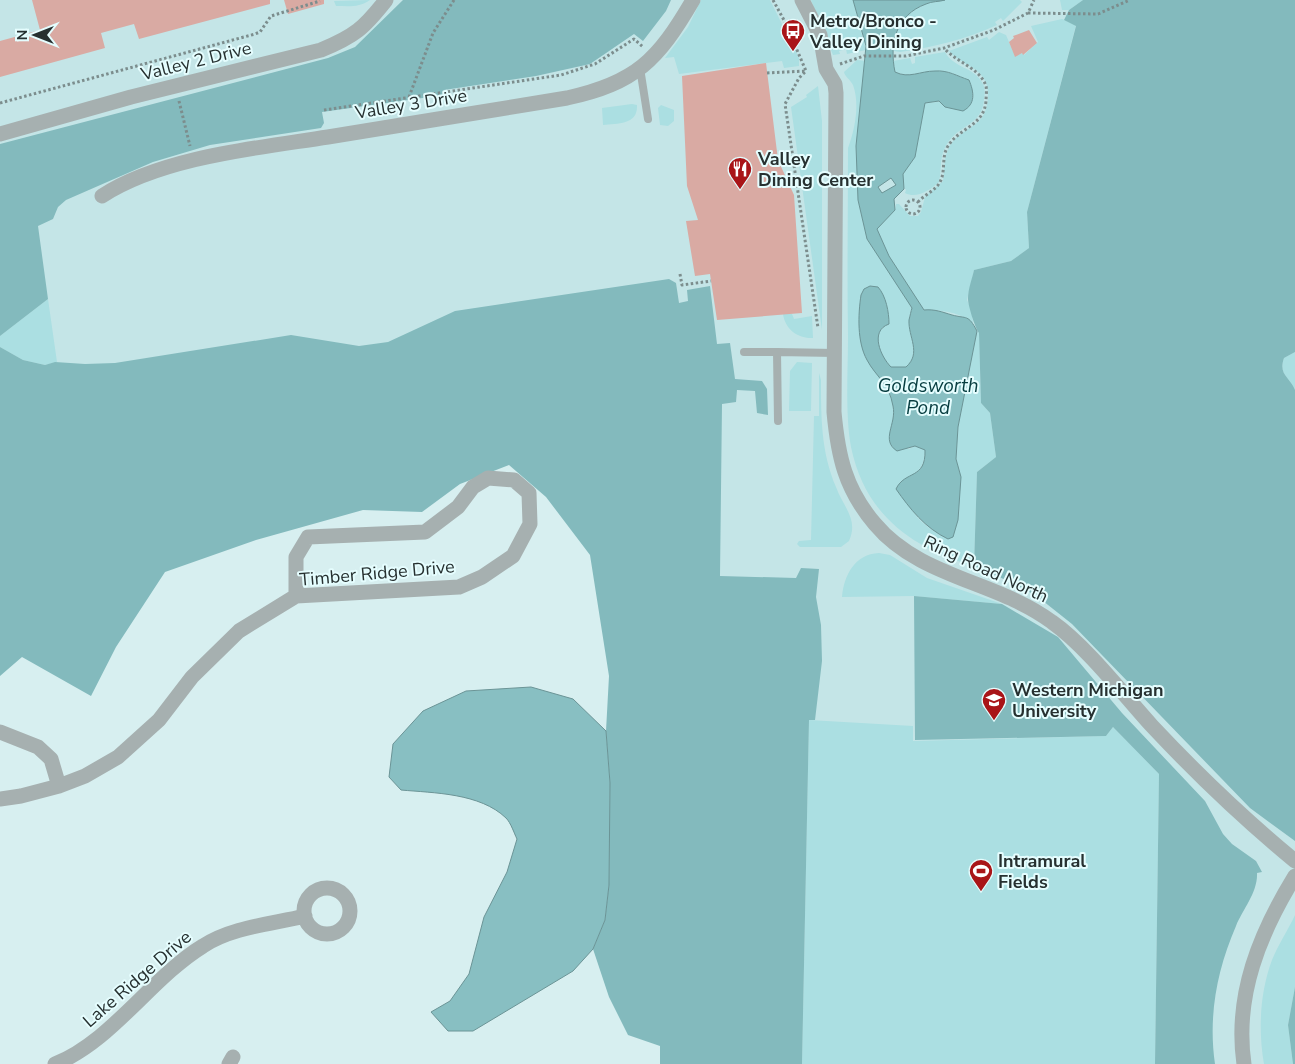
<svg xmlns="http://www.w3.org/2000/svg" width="1295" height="1064" font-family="'Nunito Sans',sans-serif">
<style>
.built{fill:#c4e5e7}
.green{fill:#abdfe2}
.forest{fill:#83babd}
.water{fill:#88bfc2;stroke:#6b9496;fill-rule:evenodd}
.building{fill:#d9aaa3}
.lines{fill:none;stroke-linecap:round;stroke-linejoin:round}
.path{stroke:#7c8d8d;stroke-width:3;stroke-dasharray:2.5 2.5;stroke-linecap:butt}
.service{stroke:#a6b0b0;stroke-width:8}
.minor{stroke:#a6b0b0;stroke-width:15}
.labels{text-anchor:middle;stroke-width:4;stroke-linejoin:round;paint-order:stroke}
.poi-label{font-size:18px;font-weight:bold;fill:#263030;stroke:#e5fdfe;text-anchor:start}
.street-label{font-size:18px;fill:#263030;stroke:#e5fdfe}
.water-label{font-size:19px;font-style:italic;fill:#073d40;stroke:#e5fdfe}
</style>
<rect width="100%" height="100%" fill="#d7eff0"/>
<!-- built -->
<path class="built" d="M0,0H1295V1064H689L696,377L0,379Z"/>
<!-- green -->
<path class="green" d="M370,0C359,8 348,6 336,6L334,1Z
M701,0H770L799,58V66L784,68L782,61L679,74L674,57L665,58L688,27Z
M811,0H853L866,50L847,54L846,49L839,51L840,54L833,55Z
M945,0H1020L1022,2L1003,21L1001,18L995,22L997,25C966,39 934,47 900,52L894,51V36L904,16L927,3Z
M1060,0H1083L1069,10H1062Z
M1062,19L1076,25L1027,212L1029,248L1011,261L974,270L967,300L972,311L973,324C961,312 941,310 924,310L889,256L877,229L895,210L896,204H899L910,216H918L921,212L925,197L943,181C945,168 943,156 951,144C965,125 986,128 988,98C988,89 988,84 982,76C973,65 958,62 949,51L987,37L989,40L999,32L1006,35L1015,56L1022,53L1024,55L1038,42L1031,26Z
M945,52C953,68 975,67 983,84C985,88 985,93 984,99C983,125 958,125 947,144C939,156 942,169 939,182C929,191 916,199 905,193L906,190L903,186V174L915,157L925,103L973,99C974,90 971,85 964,80C938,61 920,82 895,72L893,61L910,58L912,64L915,63V57Z
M857,60L866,61L856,146L858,200L867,239L912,308C911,311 909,316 909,320C909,336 921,353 906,368L891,367C880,356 869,332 889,324C889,310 885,298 878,287L870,286L861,295C858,316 859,349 872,367C880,379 889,389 893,404C897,421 884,435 893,448L909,449L915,446L925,450C925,468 916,475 900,482C908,511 920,525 948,539L961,477L956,459L958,427L977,331L979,333L981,403L990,413L996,457L977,472L974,566C912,548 865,515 851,447C845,413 848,371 848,337C847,274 848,211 848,148C855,129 860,104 853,85C850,79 845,77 844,72Z
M818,86L822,121V330L791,107L807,97L806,95Z
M632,104L637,105C638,125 618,123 603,125L602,108Z
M661,105L674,110V121L668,126L660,125L658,108Z
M48,299L57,362L45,365L23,360L0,347V336Z
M783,314H792L794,319L812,316L813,338C798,339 785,329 783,314Z
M1295,352V390C1290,377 1278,375 1284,358Z
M797,362L812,363L811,411H789L790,371Z
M819,373L821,380C821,417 821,452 836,487C843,507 859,519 849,541L841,547H800L797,544L799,541L811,540L814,416H819Z
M879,553L890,555L927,578L1002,604L914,596L842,597C844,575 855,554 879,553Z
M809,720L913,726V741L1106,736L1113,727L1159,774L1155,1064H802Z
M1295,915V987L1288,1025L1293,1064H1264C1258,1030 1260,992 1272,960C1278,945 1288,930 1295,915Z"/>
<!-- forest -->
<path class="forest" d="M403,0H671L666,11L643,41L634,34L590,64L536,76L444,90V95L322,112L324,123L321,128L210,145L153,162L66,200L58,207L53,219L38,226L48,299L0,336V144L328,58L355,47Z
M1083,0H1295V352L1284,358C1278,375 1290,377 1295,390V841L1250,808L1072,624L1038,597L1015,584L974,566L977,472L996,457L990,413L981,403L979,333C975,328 968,305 968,299C968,289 972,279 974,270L1011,261L1029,248L1027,212L1076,26L1064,20L1069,10Z
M669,279L676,283L679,303L688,301L687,290L710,286L717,344L730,343L735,379L762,381L767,389L768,415L757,413L755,391L737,390L736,402L722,404L720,576L796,578L801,568L819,569L816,597L821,625L822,661L815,720H809L802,1064H660V1046L628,1035L609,997L593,949L605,920L609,885L610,783L606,731L609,676L590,555L546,497L509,465L460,484L422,512L363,510L256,540L165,572L116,647L91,696L22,657L0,676V347L23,360L45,365L55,362L85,364L115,363L291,335L359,346L388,342L455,311Z
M914,596L1002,604L1058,637L1122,713L1205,801L1223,834L1232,844L1256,861L1262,872L1257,873C1258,892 1243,909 1236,926C1217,970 1208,1016 1215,1064H1155L1159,774L1113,727L1106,736L915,740Z
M1295,987V1064H1293L1288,1025Z"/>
<!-- water -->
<path class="water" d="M853,0H945C939,2 932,1 926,4C896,15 889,43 895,72C909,79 920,71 935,71C948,70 957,76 969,80C974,92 976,104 963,111L945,107L939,101L925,103L915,157L903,174L904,189L894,199L895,210L877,229L889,256L924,310C935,309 942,312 952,315C967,319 968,314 977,331L958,427L956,459L961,477L958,520L953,537L948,539C925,528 910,509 896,489C905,470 926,480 925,450L915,446L897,451C880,440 897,424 893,406C889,383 876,377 867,360C857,342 858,315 861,295L864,289L870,286L878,287C886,296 889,312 889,324C869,331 881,357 891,367H906C922,353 908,337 909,320C910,316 911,311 912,308L867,239L858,200L856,146L866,46ZM891,178L896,185L882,193L878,187Z
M531,687L573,699L606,731L610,783L609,885L605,920L593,949L573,971L473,1031H448L431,1012L450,1001L469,974L484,917L507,872L517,839C514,833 511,823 506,818C480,793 434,793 401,790L389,777L393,744L423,711L466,691Z"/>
<!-- building -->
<path class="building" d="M32,0H270V4L139,39L134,24L101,33L105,48L0,77V41L40,30Z
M284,0H324V4L288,14Z
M1029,30L1037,43L1023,55L1022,53L1015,57L1009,42L1014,38L1013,36Z
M766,63L778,160L794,195L802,313L717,320L710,274L695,276L686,221L698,220L687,186L682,76Z"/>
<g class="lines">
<!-- path -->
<path class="path" d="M773,0L785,22L806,71L799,78L785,104L818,328
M1028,13L1098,14L1130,0
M840,64L864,56H906L944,48L994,30L1028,13L1034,0
M767,73L805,71
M409,97L433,33L454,0
M179,101L190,146
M0,103L255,34L260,32L271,16L320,1
M324,110L561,75L595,64L634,39L643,47
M906 207a7 7 0 1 1 14 0a7 7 0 1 1-14 0Z
M918,202C924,195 936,190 940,182C946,171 941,157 948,146C960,127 984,126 986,101C986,97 987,91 986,86C980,68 956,62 944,48
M680,274L682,285L711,281"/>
<!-- service -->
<path class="service" d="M640,68L648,119
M744,352H777
M778,421L777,352L835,353"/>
<!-- minor -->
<path class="minor" d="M802,0L820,35L826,69L835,84L836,93L834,412C838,456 845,489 875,524C920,578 997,581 1052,622C1086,646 1123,694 1152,726C1197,774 1244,819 1295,861
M0,134L131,97L321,50C355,36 364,28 386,0
M102,196C162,157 258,148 328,137C408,124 487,111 567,98C636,83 658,60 693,0
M0,732L38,747L51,759L59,786
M0,799L21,796L59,786L85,776L118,757L159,720L192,677L239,631L296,596L459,587L482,577L513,556L530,524L529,493L514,480L488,478L473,487L458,507L425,532L308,537L296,557V596
M304 911a23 23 0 1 1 46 0a23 23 0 1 1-46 0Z
M55,1064C111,1042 151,978 203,946C232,927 272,924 305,916
M229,1064L233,1057
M1244,1064C1234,995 1260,933 1295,876"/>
</g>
<!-- icons -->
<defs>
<g id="bus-pin" transform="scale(1.25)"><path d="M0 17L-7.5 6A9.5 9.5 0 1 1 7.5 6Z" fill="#a91518" stroke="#e5fdfe"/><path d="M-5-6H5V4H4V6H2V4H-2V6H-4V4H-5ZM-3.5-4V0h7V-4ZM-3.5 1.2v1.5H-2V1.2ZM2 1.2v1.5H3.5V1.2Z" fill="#fff"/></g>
<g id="restaurant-pin" transform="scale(1.25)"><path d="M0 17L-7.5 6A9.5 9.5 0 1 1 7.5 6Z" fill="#a91518" stroke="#e5fdfe"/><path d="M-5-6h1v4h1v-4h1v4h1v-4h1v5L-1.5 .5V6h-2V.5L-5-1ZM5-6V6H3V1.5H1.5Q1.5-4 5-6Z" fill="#fff"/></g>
<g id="university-pin" transform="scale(1.25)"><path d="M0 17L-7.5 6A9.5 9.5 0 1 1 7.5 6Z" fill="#a91518" stroke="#e5fdfe"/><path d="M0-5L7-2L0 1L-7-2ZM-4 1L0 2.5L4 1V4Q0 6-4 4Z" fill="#fff"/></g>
<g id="stadium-pin" transform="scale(1.25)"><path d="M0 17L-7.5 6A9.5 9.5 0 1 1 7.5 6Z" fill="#a91518" stroke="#e5fdfe"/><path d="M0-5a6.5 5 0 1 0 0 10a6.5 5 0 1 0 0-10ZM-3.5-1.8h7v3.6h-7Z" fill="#fff"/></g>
</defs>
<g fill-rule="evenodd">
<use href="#bus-pin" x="793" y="31"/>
<use href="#restaurant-pin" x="740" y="169"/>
<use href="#university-pin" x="994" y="700"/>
<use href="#stadium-pin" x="981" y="871"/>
</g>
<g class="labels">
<!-- poi labels -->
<g class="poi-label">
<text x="810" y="27">Metro/Bronco -<tspan x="810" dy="21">Valley Dining</tspan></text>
<text x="758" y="165">Valley<tspan x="758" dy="21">Dining Center</tspan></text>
<text x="1012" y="696">Western Michigan<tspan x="1012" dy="21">University</tspan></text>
<text x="998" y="867">Intramural<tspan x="998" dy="21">Fields</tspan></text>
</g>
<!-- street labels -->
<g class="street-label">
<text transform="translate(196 61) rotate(-14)" y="6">Valley 2 Drive</text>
<text transform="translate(411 104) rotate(-9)" y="6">Valley 3 Drive</text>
<text transform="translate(986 569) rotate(25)" y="6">Ring Road North</text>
<text transform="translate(377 573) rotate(-5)" y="6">Timber Ridge Drive</text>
<text transform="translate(137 979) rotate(-41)" y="6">Lake Ridge Drive</text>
</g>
<!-- water labels -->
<g class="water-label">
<text x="928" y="392">Goldsworth<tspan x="928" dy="22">Pond</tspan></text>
</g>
</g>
<!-- north arrow -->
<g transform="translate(35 35) rotate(270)" stroke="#e5fdfe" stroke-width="4" paint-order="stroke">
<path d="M0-4L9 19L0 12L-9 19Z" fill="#263030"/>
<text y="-8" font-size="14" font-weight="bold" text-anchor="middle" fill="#263030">N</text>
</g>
</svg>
